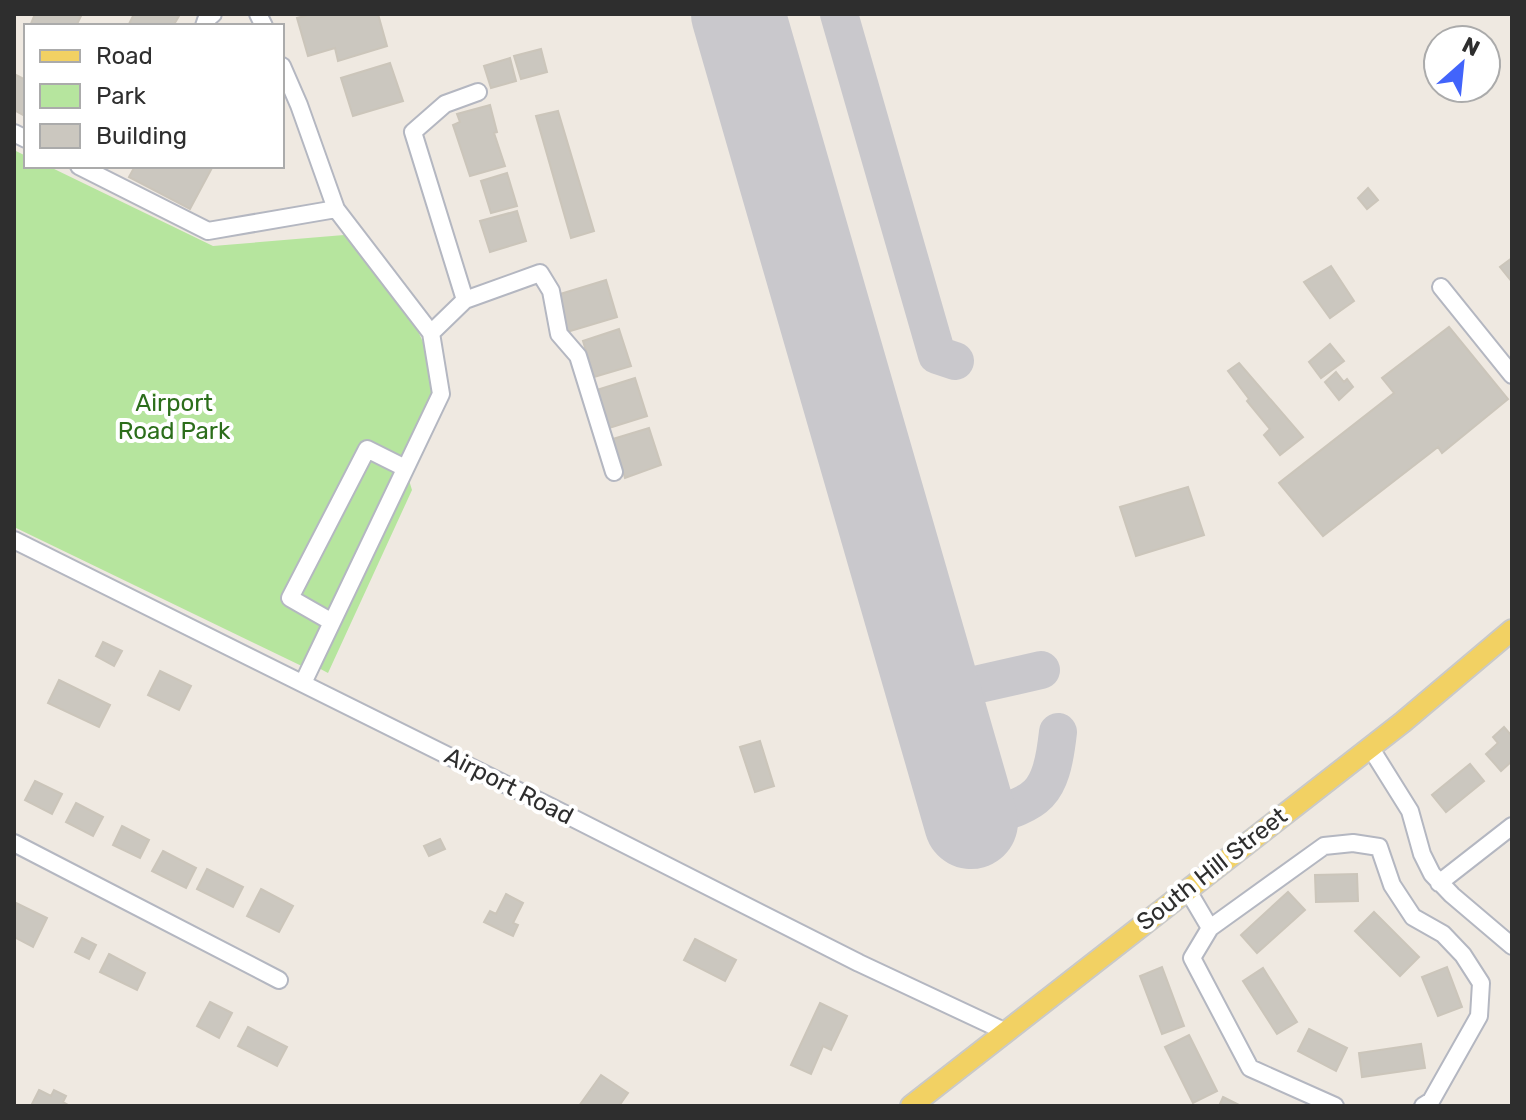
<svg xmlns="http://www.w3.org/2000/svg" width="1526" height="1120" font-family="Rubik,sans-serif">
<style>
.green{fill:#b6e59e}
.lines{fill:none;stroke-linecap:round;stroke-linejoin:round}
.taxiway{stroke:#c9c8cc;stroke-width:38}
.runway{stroke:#c9c8cc;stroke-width:94}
.building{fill:#cbc7bf;stroke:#cbc5ba;stroke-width:2}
.minor-casing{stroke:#b4b7c1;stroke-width:20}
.major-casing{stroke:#c9c9c9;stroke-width:24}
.minor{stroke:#fff;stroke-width:16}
.major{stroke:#f2d163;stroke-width:20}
.labels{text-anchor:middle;stroke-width:8;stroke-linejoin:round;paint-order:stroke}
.park-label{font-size:24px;fill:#2c6e1b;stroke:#fff}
.street-label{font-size:24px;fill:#2e2e2e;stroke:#fff}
</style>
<rect width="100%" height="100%" fill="#efe9e1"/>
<!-- green -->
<path class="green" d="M14,150L26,156V166H48L213,246L344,235L414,322L438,376L408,477L412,490L328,673L313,665L310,670L14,527Z"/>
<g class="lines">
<!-- taxiway -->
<path class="taxiway" d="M839,14L937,355L955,361
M935,694L1041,670
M971,822C1035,802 1050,804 1058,732"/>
<!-- runway -->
<path class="runway" d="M738,14L971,822"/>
</g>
<!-- building -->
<path class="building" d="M35,14H82L76,26H30Z
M134,14H176L179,16L173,26H128Z
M312,14H378L387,46L338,61L335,48L308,56L297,18Z
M541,49L547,72L521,79L514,56Z
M510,58L516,81L491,88L484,66Z
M390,63L403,101L353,116L341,78Z
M14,74L26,80L25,116L14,110Z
M490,105L497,132L494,133L505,166L470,176L453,125L460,122L457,114Z
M558,111L594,231L571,238L536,116Z
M135,166H213L190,209L129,177Z
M507,173L517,206L491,213L481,181Z
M1368,188L1378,200L1367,209L1358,198Z
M517,211L526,241L490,252L480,221Z
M1512,258V282L1500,267Z
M1331,266L1354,301L1330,318L1304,282Z
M606,280L617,317L567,332L557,295Z
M1449,327L1508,399L1442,453L1438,447L1323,536L1279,483L1394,393L1382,378Z
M619,329L631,366L594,377L583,341Z
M1330,344L1344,361L1321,378L1309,362Z
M1239,363L1303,437L1280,455L1264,435L1270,429L1247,401L1249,399L1228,371Z
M1336,372L1344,382L1347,379L1353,387L1339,400L1325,382Z
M635,378L647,416L609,428L597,390Z
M649,428L661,465L625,478L613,439Z
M1188,487L1204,535L1136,556L1120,507Z
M103,642L122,651L114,666L96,656Z
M160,671L191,686L179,710L148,695Z
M59,680L110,705L99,727L48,703Z
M1504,727L1510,734L1512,732V761L1501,771L1486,754L1498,743L1493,737Z
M760,741L774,786L755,792L740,747Z
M1470,764L1484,781L1446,812L1432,795Z
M35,781L62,794L52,814L25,800Z
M76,803L103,817L93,836L66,822Z
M122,826L149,840L140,858L113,845Z
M440,839L445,849L429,856L424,846Z
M163,851L196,868L186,888L152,871Z
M207,869L243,887L233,907L197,889Z
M1357,874L1358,901L1316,902L1315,875Z
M261,889L293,906L279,932L247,916Z
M1288,892L1305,910L1257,953L1241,935Z
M506,894L523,903L513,923L518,925L513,936L484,922L490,911L496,914Z
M16,903L47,918L33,947L14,937Z
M1374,912L1419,957L1400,976L1355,931Z
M82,938L96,945L89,959L75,952Z
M695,939L736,960L725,981L684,960Z
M109,954L145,973L137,990L100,972Z
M1162,967L1184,1026L1162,1034L1140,976Z
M1447,967L1462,1007L1438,1016L1422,977Z
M1263,968L1297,1022L1277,1034L1243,981Z
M210,1002L232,1013L219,1038L197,1026Z
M820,1003L847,1016L831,1050L823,1046L811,1074L791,1065Z
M248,1027L287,1047L277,1066L238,1046Z
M1309,1029L1347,1048L1336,1071L1298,1051Z
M1189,1035L1217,1091L1193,1103L1165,1047Z
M1421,1044L1425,1068L1362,1077L1359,1053Z
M601,1075L628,1093L619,1106H579Z
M39,1090L51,1096L54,1090L66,1096L63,1102L70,1106H31Z
M1223,1097L1241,1106H1219Z"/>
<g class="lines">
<!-- minor casing -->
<g class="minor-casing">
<path id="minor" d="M258,14L264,26
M204,26L206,20L213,14
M282,66L299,105L336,209
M14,133L26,139
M79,166L208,231L336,209L431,333L441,394L303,683
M1441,287L1512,375
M465,300L413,132L445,104L478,92
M431,333L465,300L540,273L551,291L559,334L578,356L614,472
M14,540L549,806L859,963L1004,1031
M332,622L290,598L367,449L405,468
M1370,747L1410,811L1422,854L1432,874L1452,895L1512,946
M14,843L279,980
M1439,883L1512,826
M1187,889L1210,928
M1335,1106L1250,1068L1192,958L1210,928L1324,846L1353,843L1379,847L1392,885L1413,917L1443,934L1463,955L1481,983L1479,1016L1431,1101L1423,1106"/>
</g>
<!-- major casing -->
<g class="major-casing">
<path id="major" d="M911,1106L1403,722L1512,630"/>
</g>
<!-- minor -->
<use href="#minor" class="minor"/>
<!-- major -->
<use href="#major" class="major"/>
</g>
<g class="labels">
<!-- park labels -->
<g class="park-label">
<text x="174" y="411">Airport<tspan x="174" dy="28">Road Park</tspan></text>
</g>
<!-- street labels -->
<g class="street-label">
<text transform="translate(509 786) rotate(27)" y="8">Airport Road</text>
<text transform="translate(1212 869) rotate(-38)" y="8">South Hill Street</text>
</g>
</g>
<!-- border -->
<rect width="1526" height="1120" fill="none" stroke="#2e2e2e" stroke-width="32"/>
<!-- legend -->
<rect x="24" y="24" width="260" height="144" fill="#ffffff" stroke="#ababab" stroke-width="2"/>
<rect x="40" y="50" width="40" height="12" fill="#f2d163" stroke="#ababab" stroke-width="2"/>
<text x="96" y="64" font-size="24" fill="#2e2e2e">Road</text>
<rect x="40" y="84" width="40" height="24" fill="#b6e59e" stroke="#ababab" stroke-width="2"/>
<text x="96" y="104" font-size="24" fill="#2e2e2e">Park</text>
<rect x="40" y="124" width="40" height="24" fill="#cbc7bf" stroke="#ababab" stroke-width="2"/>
<text x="96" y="144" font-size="24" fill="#2e2e2e">Building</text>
<!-- north arrow -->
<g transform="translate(1462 64) rotate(27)"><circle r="38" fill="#ffffff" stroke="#ababab" stroke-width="2"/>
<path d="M0-6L14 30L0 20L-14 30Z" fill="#4264fb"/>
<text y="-12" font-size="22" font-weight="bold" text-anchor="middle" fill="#2e2e2e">N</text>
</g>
</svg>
